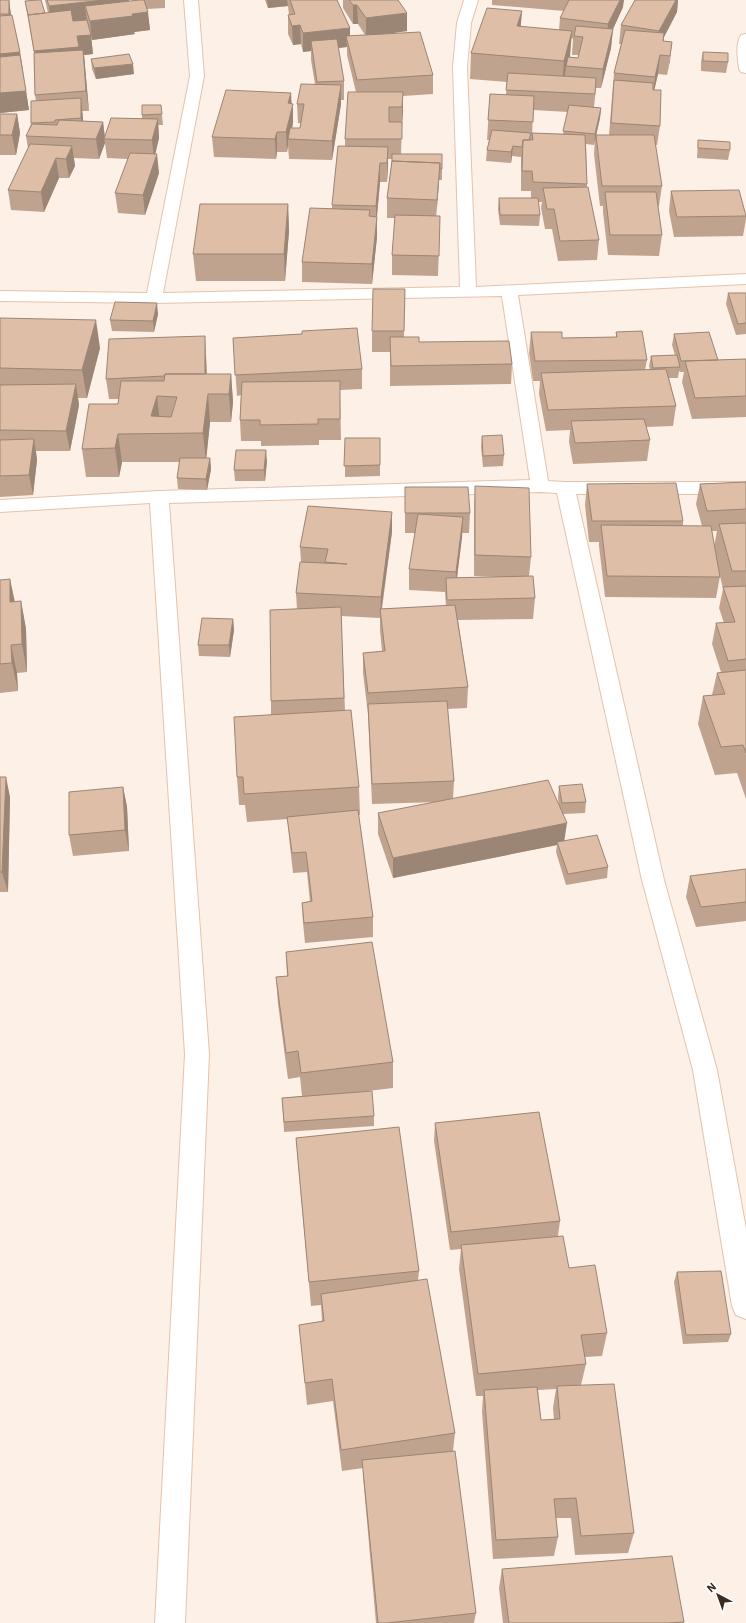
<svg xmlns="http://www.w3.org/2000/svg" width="746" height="1623" font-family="'IBM Plex Sans',sans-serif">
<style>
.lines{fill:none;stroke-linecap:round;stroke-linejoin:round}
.street-casing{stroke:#e4c3ab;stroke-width:2}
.street{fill:#fff;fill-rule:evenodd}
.wall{fill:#bfa38f;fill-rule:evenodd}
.shaded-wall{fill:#9b8574}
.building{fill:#debea6;stroke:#9b8574;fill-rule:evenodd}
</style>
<rect width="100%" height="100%" fill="#fdf0e6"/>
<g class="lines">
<!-- street casing -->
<g class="street-casing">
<path id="street" d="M184,0H198L204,76L163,293L460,287L453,67L457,23L464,0H478L471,23L467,67L476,287L746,274V284L518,295L548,481L565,482H746V494H576L664,880L717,1070L746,1229V1319L736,1315L732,1306L693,1070L642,880L557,493L540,492L169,503L209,1054L185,1623H155L185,1054L150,503L0,512V500L159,491L530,480L502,296L154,303L0,301V291L147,293L190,76Z
M746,34V73L741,72L739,69C738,58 735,45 741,35Z"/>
</g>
<!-- street -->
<use href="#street" class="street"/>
</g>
<!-- wall -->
<path class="wall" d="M0,0H9L11,15L20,52L29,110L0,113Z
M45,0H129V1H135V0H165V8L147,9L150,30L134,32L135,34L92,40L91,37L93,54L84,55L89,111H82L83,121L103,122L105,137L142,118V115L161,105L163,125H158L159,138L155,153L159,173L145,215L118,213L115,193L128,159L107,158L105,143L99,159L74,158L75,166L69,178H59L44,212L11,210L8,190L28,148L26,136L31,124V101H36L35,95L34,53L25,1L45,13H48Z
M265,0H337L350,28V36L365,35L358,24H353L343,8V0H398L407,31L392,33L433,75V94L403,96L401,154H442V180H439L436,216H440L438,276L392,275V255L395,218H387V198L392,159H388L387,182H380L377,217V237L372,284L302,282V262L332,208V205L345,147V139L356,92L347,55V47L338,48L344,81V100H341V104L332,160L289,159L288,145L287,152H277L276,159L214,157L212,137L291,104L293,123L292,128H300L301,123H298L297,104L315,84L311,60V51L303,52L301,44L293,45L288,34V15H289L288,6L268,8Z
M492,0H569L623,7L613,29L611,48L601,88H596L594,107L601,108L600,118L596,135H609L614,73L621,44H619L621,25L635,0H678L677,12L664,37L663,41L672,42L667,75L658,74L654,90L660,126L657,145H655L662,186L659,206H658L662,235L659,256L608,255L603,212V206H600L594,154L595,139L594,145L586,144L587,187L599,240L597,260L558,261L552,229H545L541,208L542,202H538L540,215L539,226L500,225L498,209L499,198H531V191H521V157L512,156L511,163L486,161L487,150L489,140H487L490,94L506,95L507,82L470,79L471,53L522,11L520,27L559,30L560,18L564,11L492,5ZM571,38L573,39L572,55H578V58L569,57ZM533,110L568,112L563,134L532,133V140Z
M703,52L728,62L726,73L701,71V62Z
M91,59L134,74L96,79L92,69Z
M0,114H17L20,133L16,155H0Z
M698,140L730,150L728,160L697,158Z
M671,191L746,215V219L743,236L674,237L669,211Z
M288,204L289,231L285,281H196L193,254Z
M405,289L404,337L419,342L512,364L511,384L390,386V352H372V331Z
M728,293H746V334L736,335L726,304Z
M158,314L154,332L112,331L110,320Z
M0,318L100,348L87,398H78L79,405L70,451H36L37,460L33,495L0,497Z
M302,331L362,369V389L340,390L341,440H319V445L261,446V441H241L240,420L241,395L237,396L233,338L302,334Z
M531,332L562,338L616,337V332L647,360L645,370H650L649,366L651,356L675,355L672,345L674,334L718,360L746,359V417L692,419L682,382L684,372H680L679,371L678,378H669L676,406L673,426L646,427L650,440L647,461L573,464L569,442L570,430L546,431L539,394L540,381H533L529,353Z
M206,356L207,374H231L233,402L231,422H210L206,458H210L211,469L207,490L178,489L177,478L180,462H122L119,477H86L82,449L118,404L119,399H109L106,379Z
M482,436L504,455L503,466L483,467L481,447Z
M345,438H380V476L345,477Z
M267,461L265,481H235L234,470Z
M746,482V799L737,773L715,775L698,724L703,696L712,695L717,673L721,672L712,644L716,623H724L719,608L723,589L720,576L716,598L605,597L599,546V542H589L585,505L587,484L683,521V526H702L696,504L700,484ZM712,531H717L714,547Z
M475,486L531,557L529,576L535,598L533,619L458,620L468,687L467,708L447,709L454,781L453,799L559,807L558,797L559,786L586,802L585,813L563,814L564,840L608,867L607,878L566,885L556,852L557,845L393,878L378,834V813L438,802L372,804L368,714L363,673V653L382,651L380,630V618L341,616L345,710L359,787L360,815H358L373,917V937L305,943L303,923L302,903L310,902L307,872L293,873L289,837L288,819L247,822L245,805H239L237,777L271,715V701L297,609L296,593L301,562L300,547L392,512V532L382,609L446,606L445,592L409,590V569L415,533H405V487L470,513L469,533H462L457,578L502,577L474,576V507Z
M0,580L15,602L21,601L26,629L27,672L17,673L18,691L0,693Z
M233,619L234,630L230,657L199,656L198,645Z
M0,777L10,797L8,892H0Z
M123,787L127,807L129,851L73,856L69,835Z
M746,869V921L696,927L686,897L690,876Z
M286,952L393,1062V1088L351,1093L374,1116V1126L284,1132L282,1098L302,1096L300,1077L288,1079L278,1004L276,977L287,976Z
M435,1123L560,1221L558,1236L569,1268L607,1333L602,1356L585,1357L586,1364L581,1385L634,1533L628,1553L575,1555L571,1518H556L558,1537L554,1556L493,1559L482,1412L483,1396H476L459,1269L461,1249L450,1250L434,1141ZM556,1389L553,1408L554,1420H541L538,1390Z
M296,1138L419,1271L418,1280L455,1433L453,1451L476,1613L474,1623H376L363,1476V1468L342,1471L333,1401L307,1405L299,1325L322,1321L321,1305L311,1306L298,1163Z
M677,1272L731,1334L728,1342L683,1344L674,1282Z
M502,1569L684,1622V1623H503L499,1588Z"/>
<!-- shaded-wall -->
<path class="shaded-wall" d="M9,0L11,16L12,33L9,14Z
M104,0H129L131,16L85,6L87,21L51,25L49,6Z
M267,0H287L288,6L268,8Z
M620,0H624L623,7L613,29L611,48L601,88L608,24Z
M676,0H678L677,12L664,37L662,52L657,50L659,31Z
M353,5H357L358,24H353Z
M522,11L520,36L517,26Z
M148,12L150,30L134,32L135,34L92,40L90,21L132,14Z
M407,13V31L366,37V18Z
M300,25L301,44L293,45L292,26Z
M350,28V47L346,36L347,47L312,51L311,41V51L303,52V33Z
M572,31L570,57L566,66L565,75L562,87L564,61Z
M91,35L93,54L84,55L89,111L86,91L37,70L34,51L77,36Z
M672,42L670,61L667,75L670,56Z
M20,52L23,71L0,74V54Z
M660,55L658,74L653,96L655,77Z
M133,64L134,74L96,79L94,68Z
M341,85V104L332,160V141Z
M26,91L29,110L0,113V93Z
M403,92V112L402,127V107Z
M291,93L292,109L293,104V123L290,139H288V145L287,152L286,132L288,103Z
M81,98L83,118L84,138L81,118Z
M601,108L600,118L594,145L595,134Z
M17,114L20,133L16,155L12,135Z
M158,119L159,138L154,160L152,140Z
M103,122L105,139H104L105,143L99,159L96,139Z
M277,132V152L276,159L275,139Z
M72,146L75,166L69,178L66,159Z
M513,146L512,156L511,163V152Z
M388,147V167L387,182V163Z
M157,154L159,173L145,215L143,195Z
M56,158L59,178L44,212L41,192Z
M380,163V182L376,226V206Z
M440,163L439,182L436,220L437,200Z
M288,204L289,231L285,281L284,254Z
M377,217V237L372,284V264Z
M157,303L158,314L154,332L153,321Z
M96,320L100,348L87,398L82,370Z
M205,336L206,356L207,395L205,375Z
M231,374L233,402L231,422L229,394Z
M76,384L79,405L70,451L66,431Z
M208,394L210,422L206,462L203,433Z
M157,396L160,424L151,416Z
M118,434L122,462L119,477L115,448Z
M34,439L37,460L33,495L29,475Z
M266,450L267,461L265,481L264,470Z
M210,458L211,469L207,490L206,479Z
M392,512V532L380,618L381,597Z
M463,517L462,538L455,593L456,572Z
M10,579L16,607L10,602Z
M21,601L26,629L27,672L22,644Z
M233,619L234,630L230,657L229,645Z
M11,645L17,673L18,691L12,663Z
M6,777L10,797L8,892L2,872Z
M123,787L127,807L129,851L125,830Z
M567,823L564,843L557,842V845L393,878V858Z"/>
<!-- building -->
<path class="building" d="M0,0H9V14H0Z
M38,0H41L45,13L28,15L25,1Z
M47,0H104L49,6Z
M139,0H144L148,12L132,14L133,16L90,21L85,6Z
M290,0H337L350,28L303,33L300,25L292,26L288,15L295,14Z
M349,0H398L407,13L366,18L357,5H353Z
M569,0H620L608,24L560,18Z
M635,0H676L659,31L621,25Z
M487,8L522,11L517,26L572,31L564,61L471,53Z
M71,10L73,21L87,20L91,35L77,36L79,47L34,51L28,15Z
M12,15L20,52L0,54V16Z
M576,26L613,29L603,69L566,66L568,57L578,58L583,37L574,36Z
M625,30L664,33L663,41L672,42L670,56L660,55L655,77L614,73Z
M420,32L433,75L357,80L346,36Z
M337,39L344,81L317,82L311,41Z
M83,50L86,91L35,95L34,53Z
M703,52L728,53V62L703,61Z
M129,54L133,64L94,68L91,59Z
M20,55L26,91L0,93V57Z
M508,73L596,78L595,94L506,90Z
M614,80L653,83V90H661L660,126L611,123Z
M301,84L341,85L332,141L288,139L290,128H300L304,104H297Z
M226,90L291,93L288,103L293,104L286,132H277L275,139L212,137Z
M348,92H403L402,107H389V122H402V139H345Z
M490,94L534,96L533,122L488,120Z
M81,98V118L55,120V122L31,123V101Z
M142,105H161L162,114L142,115Z
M569,105L601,108L595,134L563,131Z
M0,114H17L12,135H0Z
M111,118L158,119L152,140L104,139Z
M59,120L103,122L96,139L26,136L32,124L57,125Z
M492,130L531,133L529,140H523L522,147L513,146L511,152L487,150Z
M532,133L585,135L587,184L533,182L532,171H522L523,140H533Z
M596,135H654L662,186H602Z
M698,140L730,142V150L698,148Z
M30,144L72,146L66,159L56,158L41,192L8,190Z
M338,146L388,147L387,163H380L376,206L332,205Z
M130,153L157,154L143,195L115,193Z
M392,154H442V169H440V163L392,161Z
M392,161L440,163L437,200L387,198Z
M588,187L599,240L560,241L554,209H547L543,188Z
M739,190L746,216L677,217L671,191Z
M605,192H656L662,235H610Z
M499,198H538L540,215H500Z
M200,204H288L284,254H193Z
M310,208L370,210L369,216L377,217L372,264L302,262Z
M395,215L440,216L439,256L392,255Z
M373,289H405L404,331H372Z
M728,293H746V323L738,324Z
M115,302L157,303L153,321L110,320Z
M0,318L96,320L82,370L0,368Z
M357,328L362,369L235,375L233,338L302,334V331Z
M642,331L647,360L535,361L531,332H562V338L617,337L616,332Z
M709,332L718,360L681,361L674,334Z
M205,336V374H165L164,376L106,379L109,339Z
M390,337H419V342L509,341L512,364L391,366Z
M677,355L680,367L653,368L651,356Z
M746,359V396L695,398L685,361Z
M666,369L676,406L548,410L541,373Z
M165,374H231L229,394H208L203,433L118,434L115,448L82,449L89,404H118L121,381H164ZM157,396L177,397L171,417L151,416Z
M340,381V419H318V424L260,425V420H240L242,382Z
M76,384L66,431L0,430V385Z
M644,419L650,440L575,443L571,421Z
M502,435L504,455L483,456L482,436Z
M345,438H380V465L344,466Z
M34,439L29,475L0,476V440Z
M236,450H266L264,470H234Z
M180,458H210L206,479L177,478Z
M746,482V509L707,511L700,484Z
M676,483L683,521H592L587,484Z
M475,486L529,488L531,557L475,555Z
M405,487H468L470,513H405Z
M308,506L392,512L381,597L296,593L300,562L347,564L325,562L328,549L300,547Z
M418,514L463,517L456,572L409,569Z
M746,523V571H732L719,524Z
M601,525L711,526L720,577L607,576Z
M533,576L535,598L447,600L446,578Z
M10,579V602L21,601L22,644L11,645L12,663L0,664V580Z
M746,586V659L728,661L716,623L735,622L723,587Z
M455,605L468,687L368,693L363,653L385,651L380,609Z
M341,607L344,698L271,701L270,610Z
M202,618L233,619L229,645H198Z
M746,670V753L743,745L721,747L703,696L725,694L717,673Z
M447,701L454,781L372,784L368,704Z
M351,710L359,787L244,794L243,777H237L234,717Z
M0,777H6L2,872H0Z
M548,780L567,823L393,858L378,813Z
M582,784L586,802L562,803L559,786Z
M123,787L125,830L69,835V792Z
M358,810L373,917L304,923L302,903L312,901L306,852L292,853L287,817Z
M597,835L608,867L568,874L557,842Z
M746,869V902L701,907L690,876Z
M372,942L393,1062L301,1073L298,1051L286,1053L276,977L288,976L286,952Z
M372,1091L374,1116L284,1122L282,1098Z
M539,1112L560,1221L451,1232L435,1123Z
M399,1127L419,1271L309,1282L296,1138Z
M563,1236L569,1268L595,1265L607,1333L581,1335L586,1364L478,1374L461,1245Z
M721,1271L731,1334L686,1335L677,1272Z
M427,1279L455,1433L341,1450L332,1379L305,1383L299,1325L324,1321L321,1294Z
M614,1384L634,1533L581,1536L576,1498L554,1499L558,1537L496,1540L484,1390L537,1387L541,1420L560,1419L557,1386Z
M455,1451L476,1613L387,1623H378L362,1460Z
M672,1556L684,1622L667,1623H509L502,1569Z"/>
<!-- north arrow -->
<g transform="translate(718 1595) rotate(319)" stroke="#ffffff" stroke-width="3" paint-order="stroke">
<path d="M0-3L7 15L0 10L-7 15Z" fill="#3a2d24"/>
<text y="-6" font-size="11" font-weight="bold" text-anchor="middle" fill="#3a2d24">N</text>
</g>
</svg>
